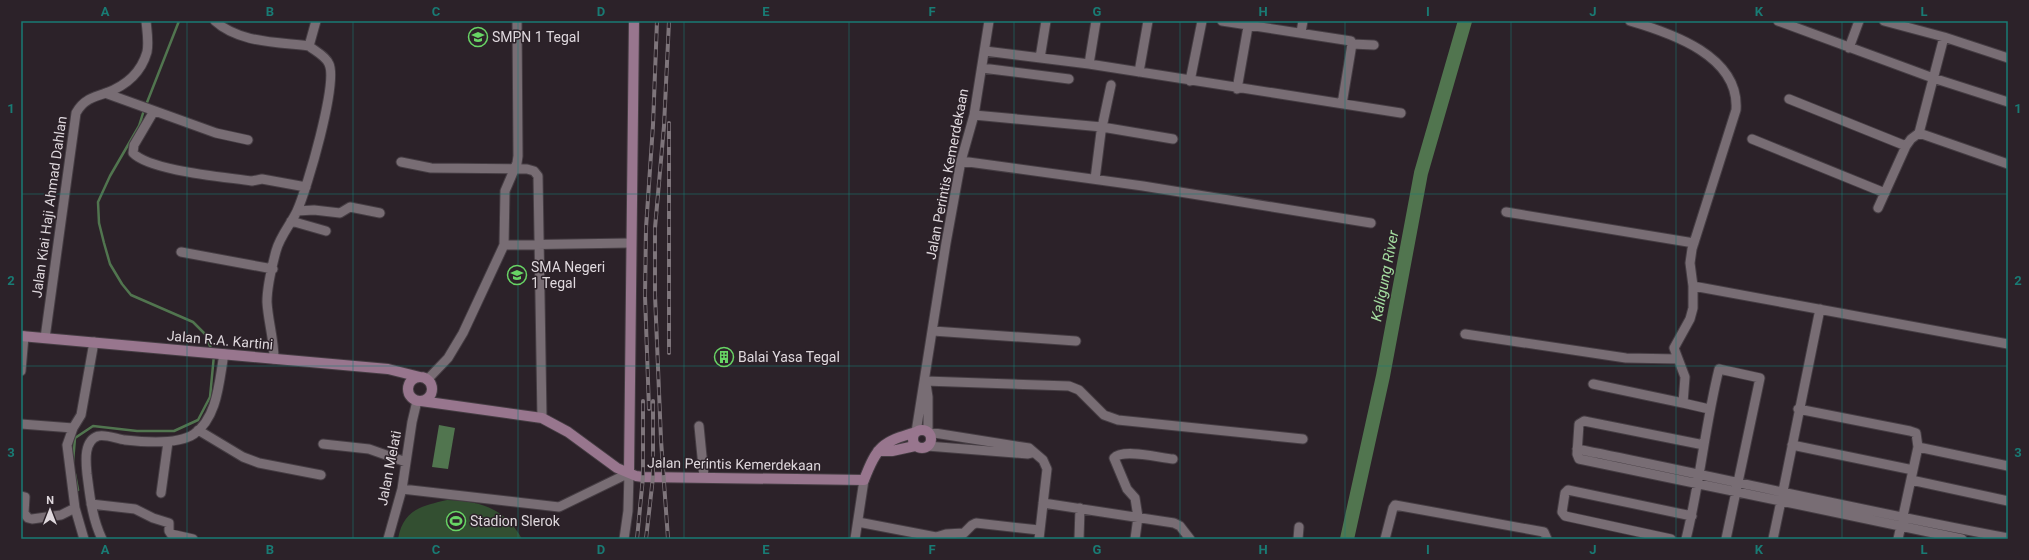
<svg xmlns="http://www.w3.org/2000/svg" width="2029" height="560" font-family="Roboto,sans-serif">
<style>
.green{fill:#334f31}
.water{fill:#51754f}
.lines{fill:none;stroke-linecap:round;stroke-linejoin:round}
.stream{stroke:#51754f;stroke-width:2.5}
.river{stroke:#51754f;stroke-width:14}
.street-casing{stroke:#453d43;stroke-width:11}
.secondary-casing{stroke:#453d43;stroke-width:12}
.street{stroke:#786d74;stroke-width:9}
.secondary{stroke:#98768e;stroke-width:10}
.rail-casing{stroke:#7e757b;stroke-width:4}
.rail{stroke:#2c2229;stroke-width:2.5;stroke-dasharray:8;stroke-linecap:butt}
.grid{fill:none;stroke:#197b74;stroke-width:1;stroke-opacity:0.55}
.labels{text-anchor:middle;stroke-width:3;stroke-linejoin:round;paint-order:stroke}
.poi-label{font-size:14px;fill:#dfd8dd;stroke:#2c2229;text-anchor:start}
.street-label{font-size:14px;fill:#dfd8dd;stroke:#2c2229}
.water-label{font-size:15px;font-style:italic;fill:#a2da9e;stroke:#2c2229}
.neatline{fill:none;stroke:#197b74;stroke-width:1.5}
.grid-label{font-size:13px;text-anchor:middle;font-weight:bold;fill:#197b74}
</style>
<rect width="100%" height="100%" fill="#2c2229"/>
<!-- green -->
<path class="green" d="M447,500C480,501 505,508 522,539H398C403,510 421,506 447,500Z"/>
<!-- water -->
<path class="water" d="M439,425L455,428L448,469L432,467Z"/>
<g class="lines">
<!-- stream -->
<path class="stream" d="M146,105L179,21
M144,110L139,126L110,176L98,202L99,223L104,243L110,264L122,284L131,295L193,322L205,334L212,351
M73,462L75,438L93,426L137,431H174L198,420L210,397L214,355
M75,474L78,490"/>
<!-- river -->
<path class="river" d="M1347,539L1383,376L1421,173L1465,21"/>
<!-- street casing -->
<g class="street-casing">
<path id="street" d="M215,21C239,43 278,42 309,46
M1222,21L1351,41L1352,44L1342,104
M1630,21C1671,33 1740,56 1736,110L1692,249L1690,263L1693,286L2008,344
M1778,21L1933,78L2008,102
M1884,21L1944,37L2008,58
M1301,32L1303,21
M1944,37L1919,133L2008,164
M1352,44L1374,45
M1849,48L1859,21
M985,51L1089,64L1401,113
M1040,58L1046,21
M1089,64L1096,21
M982,68L1069,79
M1139,72L1148,21
M1190,81L1202,21
M1237,89L1249,21
M105,93L216,133L248,140
M1789,99L1906,146
M154,111L134,145L133,153C150,171 226,177 252,181L262,179L306,187
M974,115L1102,127L1173,139
M1752,139L1885,193
M961,161L1143,186L1371,223
M401,162L431,168L527,169L534,171L538,176L542,418
M1095,179L1101,132L1111,85
M1878,208L1906,146L1911,139L1919,133
M297,211L314,210L340,213L350,207L380,213
M1506,212L1694,243
M291,221L326,231
M504,245L630,243
M181,252L273,269
M1693,286V308L1690,319L1674,348L1685,377L1683,403L1709,409
M933,331L1076,341
M1465,334L1626,358L1678,359
M45,338L76,113C83,100 93,97 106,93C125,86 141,73 147,52C149,42 147,31 146,21
M274,359C274,339 268,321 267,302C267,286 272,266 276,251C280,236 291,224 297,211C307,189 338,83 329,64C326,56 315,51 309,46L316,21
M21,371L24,336
M427,380L448,358L463,333L504,245L505,191L517,163L518,156L517,21
M925,381L1069,386L1079,390L1104,415L1118,420L1303,439
M926,384L928,397V432L1029,448L1043,460L1047,469L1039,539
M1593,384L1683,403
M1798,409L1910,431L1916,433L1918,447
M21,424L73,428
M699,426L704,477
M198,430L243,457L259,463L321,475
M916,432L946,243L961,161L974,115L989,21
M323,444L369,449L406,462
M1704,445L1584,421L1579,424L1577,454L1579,459L1781,501L1820,309
M1792,445L1913,470
M927,446L1028,454L1032,453
M1577,449C1721,478 1864,511 2008,538
M1911,480L2008,501
M402,489L559,507L629,473
M161,493L168,442
M21,496L25,497L24,513L28,518L32,519L61,515L75,508
M1043,503L1174,523L1180,526L1190,539
M91,504L135,509L153,518L169,523V531L171,534L193,539
M858,522L936,537L946,534L964,533L972,525L976,523L1039,530
M84,539L75,508L67,445L73,428L81,415L94,342
M102,539C92,518 90,497 87,474C86,463 83,441 98,436C106,434 117,439 125,440C143,442 178,445 194,434C218,417 219,381 224,354
M388,539L402,489L412,422L417,401
M624,539L628,511L629,473
M855,539L864,480
M1079,539L1080,508
M1135,539L1138,517L1135,498L1127,489L1114,458C1123,448 1160,458 1173,459
M1298,539L1299,527
M1385,539L1393,508L1395,505L1544,532L1547,539
M1671,539L1565,516L1562,512L1565,493L1568,490L1692,516
M1686,539C1700,483 1705,425 1719,369L1760,378L1726,539
M1773,539L1781,501L1962,539
M1898,539L1918,447L2008,466"/>
</g>
<!-- secondary casing -->
<g class="secondary-casing">
<path id="secondary" d="M21,336L388,369L420,377
M408 389a12 12 0 1 1 24 0a12 12 0 1 1-24 0Z
M421,401L542,418L568,432L617,468L636,476L643,477L864,480C877,446 882,442 916,432
M913 439a9 9 0 1 1 18 0a9 9 0 1 1-18 0Z
M878,451H892L915,446
M629,473L634,21"/>
</g>
<!-- street -->
<use href="#street" class="street"/>
<!-- secondary -->
<use href="#secondary" class="secondary"/>
<!-- rail casing -->
<g class="rail-casing">
<path id="rail" d="M669,123V353
M649,409L645,296L646,228L653,125L657,21
M637,539L643,477V401
M646,539L653,477V401
M668,539L661,440L655,295V228L664,126L669,21"/>
</g>
<!-- rail -->
<use href="#rail" class="rail"/>
</g>
<!-- grid -->
<path class="grid" d="M187,21V539M353,21V539M518,21V539M684,21V539M849,21V539M1014,21V539M1180,21V539M1345,21V539M1511,21V539M1676,21V539M1842,21V539M21,194H2008M21,366H2008"/>
<!-- icons -->
<defs>
<g id="school-ring" transform="scale(1)"><circle r="9.5" fill="#2c2229" stroke="#68d465" stroke-width="1.5"/><path d="M0-5L7-2L0 1L-7-2ZM-4 1L0 2.5L4 1V4Q0 6-4 4Z" fill="#68d465"/></g>
<g id="building-ring" transform="scale(1)"><circle r="9.5" fill="#2c2229" stroke="#68d465" stroke-width="1.5"/><path d="M-4-6H4V6H1V3H-1V6H-4ZM-2.5-4.3h1.7v1.8h-1.7ZM.8-4.3h1.7v1.8H.8ZM-2.5-1h1.7V.8h-1.7ZM.8-1h1.7V.8H.8Z" fill="#68d465"/></g>
<g id="stadium-ring" transform="scale(1)"><circle r="9.5" fill="#2c2229" stroke="#68d465" stroke-width="1.5"/><path d="M0-5a6.5 5 0 1 0 0 10a6.5 5 0 1 0 0-10ZM-3.5-1.8h7v3.6h-7Z" fill="#68d465"/></g>
</defs>
<g fill-rule="evenodd">
<use href="#school-ring" x="478" y="37"/>
<use href="#school-ring" x="517" y="275"/>
<use href="#building-ring" x="724" y="357"/>
<use href="#stadium-ring" x="456" y="521"/>
</g>
<g class="labels">
<!-- poi labels -->
<g class="poi-label">
<text x="492" y="42">SMPN 1 Tegal</text>
<text x="531" y="272">SMA Negeri<tspan x="531" dy="16">1 Tegal</tspan></text>
<text x="738" y="362">Balai Yasa Tegal</text>
<text x="470" y="526">Stadion Slerok</text>
</g>
<!-- street labels -->
<g class="street-label">
<text transform="translate(947 174) rotate(-79)" y="5">Jalan Perintis Kemerdekaan</text>
<text transform="translate(49 207) rotate(-82)" y="5">Jalan Kiai Haji Ahmad Dahlan</text>
<text transform="translate(220 340) rotate(5)" y="5">Jalan R.A. Kartini</text>
<text transform="translate(734 464) rotate(1)" y="5">Jalan Perintis Kemerdekaan</text>
<text transform="translate(389 468) rotate(-79)" y="5">Jalan Melati</text>
</g>
<!-- water labels -->
<g class="water-label">
<text transform="translate(1385 276) rotate(-79)" y="5">Kaligung River</text>
</g>
</g>
<!-- border -->
<rect width="2029" height="560" fill="none" stroke="#2c2229" stroke-width="44"/>
<!-- north arrow -->
<g transform="translate(50 510)" stroke="#2c2229" stroke-width="3" paint-order="stroke">
<path d="M0-3L7 15L0 10L-7 15Z" fill="#dfd8dd"/>
<text y="-6" font-size="11" font-weight="bold" text-anchor="middle" fill="#dfd8dd">N</text>
</g>
<rect x="22" y="22" width="1985" height="516" class="neatline"/>
<g class="grid-label">
<text x="105" y="16">A</text>
<text x="270" y="16">B</text>
<text x="436" y="16">C</text>
<text x="601" y="16">D</text>
<text x="766" y="16">E</text>
<text x="932" y="16">F</text>
<text x="1097" y="16">G</text>
<text x="1263" y="16">H</text>
<text x="1428" y="16">I</text>
<text x="1593" y="16">J</text>
<text x="1759" y="16">K</text>
<text x="1924" y="16">L</text>
<text x="11" y="113">1</text>
<text x="2018" y="113">1</text>
<text x="11" y="285">2</text>
<text x="2018" y="285">2</text>
<text x="11" y="457">3</text>
<text x="2018" y="457">3</text>
<text x="105" y="554">A</text>
<text x="270" y="554">B</text>
<text x="436" y="554">C</text>
<text x="601" y="554">D</text>
<text x="766" y="554">E</text>
<text x="932" y="554">F</text>
<text x="1097" y="554">G</text>
<text x="1263" y="554">H</text>
<text x="1428" y="554">I</text>
<text x="1593" y="554">J</text>
<text x="1759" y="554">K</text>
<text x="1924" y="554">L</text>
</g>
</svg>
